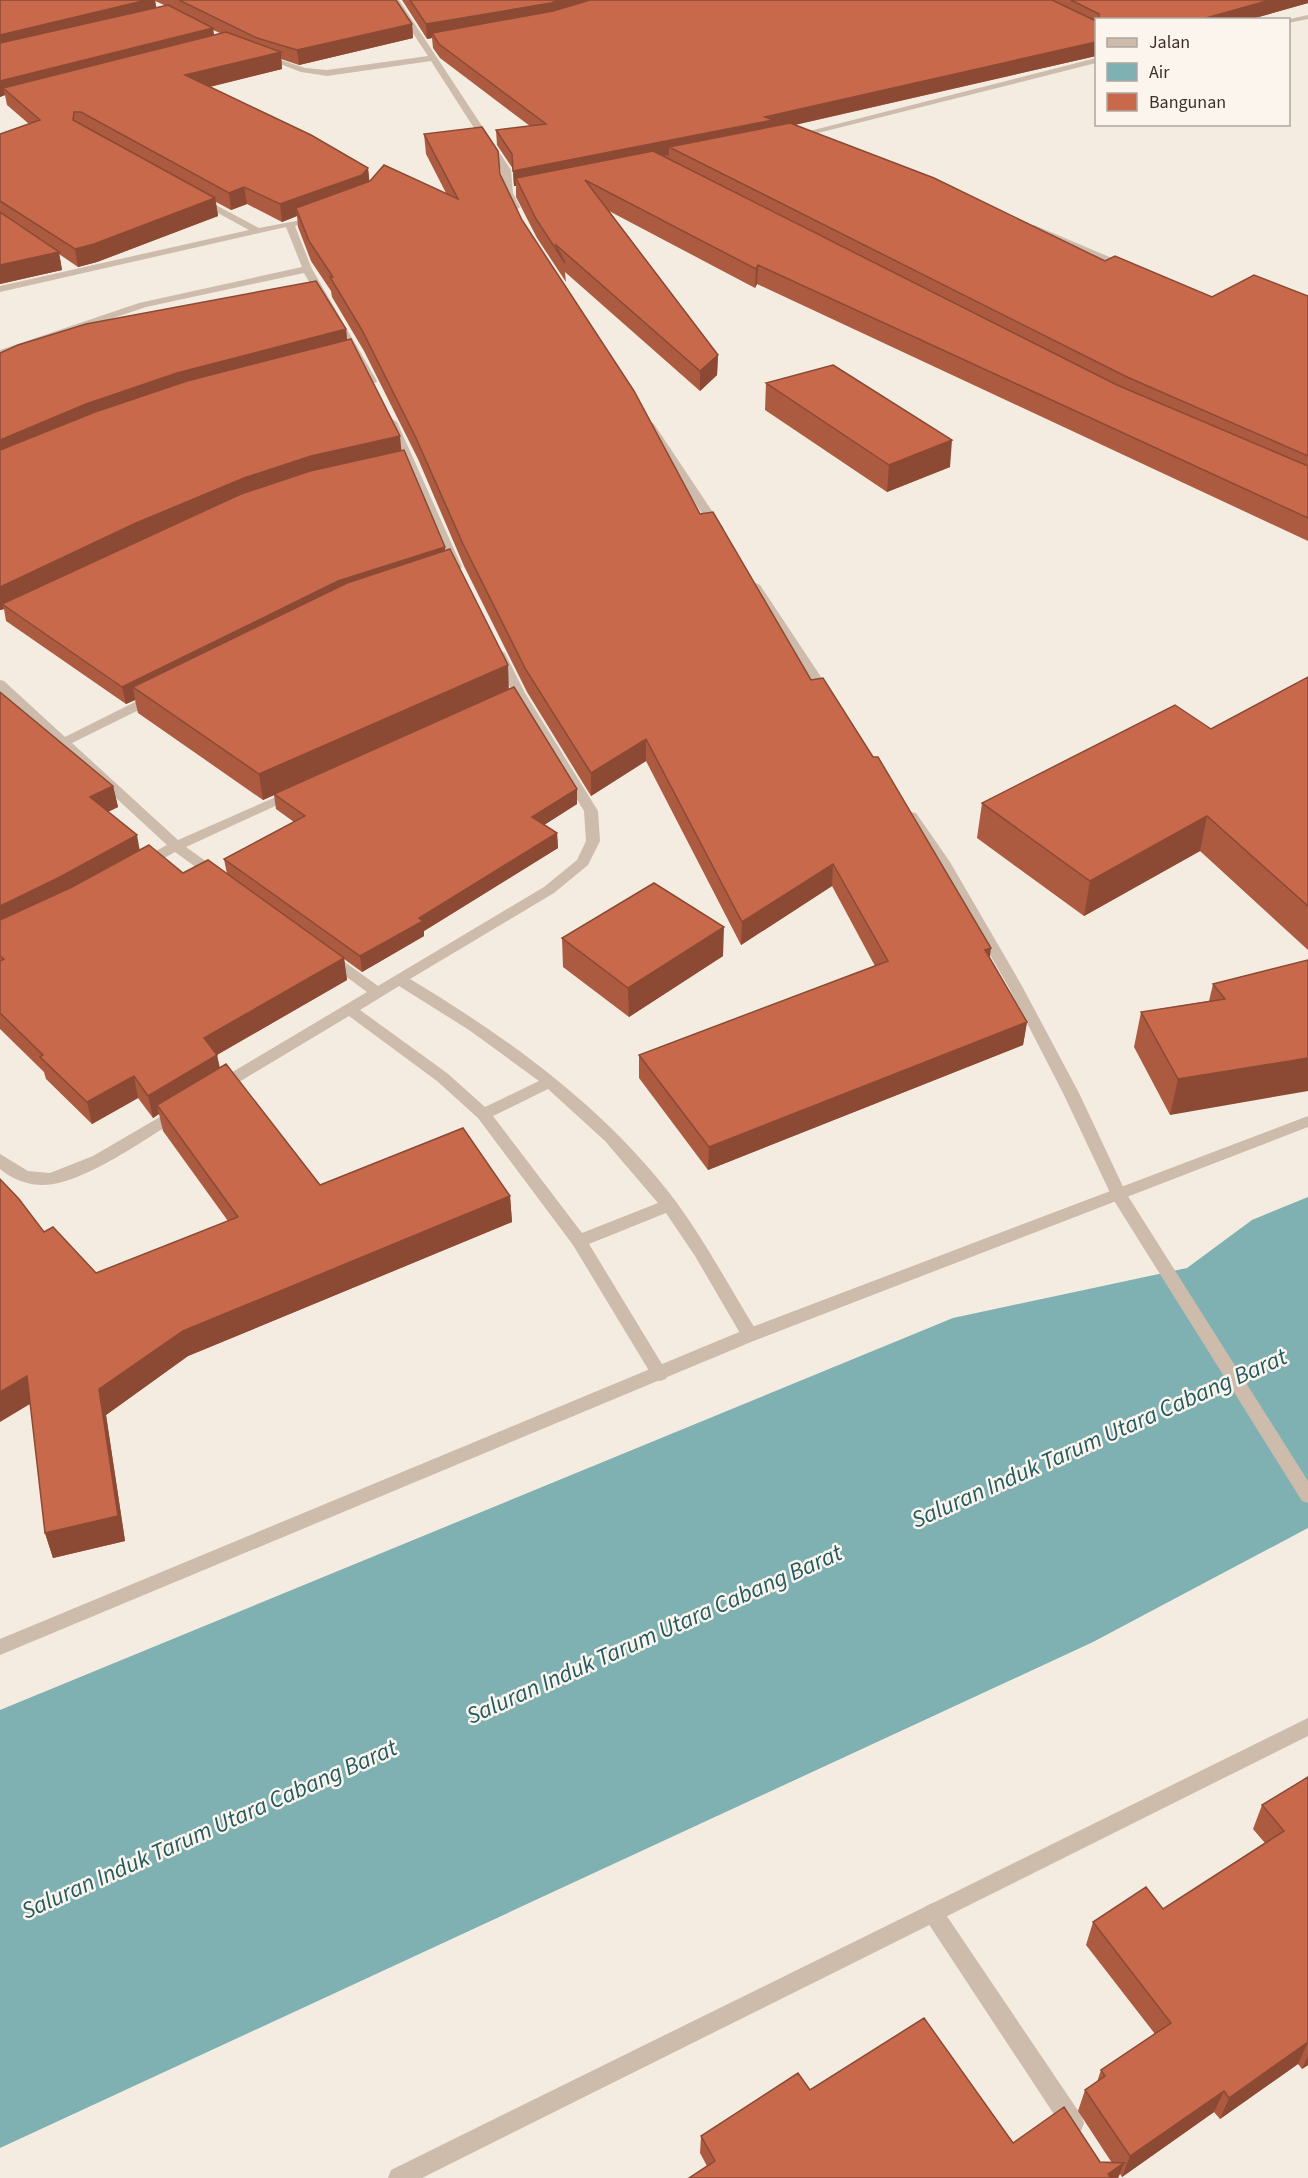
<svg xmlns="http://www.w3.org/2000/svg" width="1308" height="2178" font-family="'Source Sans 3',sans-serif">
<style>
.water{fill:#7fb0b2}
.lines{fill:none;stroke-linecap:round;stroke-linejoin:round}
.service{fill:#cdbbac;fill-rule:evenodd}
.minor{fill:#cdbbac;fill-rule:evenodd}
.tertiary{fill:#cdbbac;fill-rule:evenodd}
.wall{fill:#ac5a40;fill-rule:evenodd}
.shaded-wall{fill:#8c4a34}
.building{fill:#c8694b;stroke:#8c4a34;stroke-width:1.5}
.labels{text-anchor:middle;stroke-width:5;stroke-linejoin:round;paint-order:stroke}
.near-water-label{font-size:24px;font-style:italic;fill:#1f5a5e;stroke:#fbf5ee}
</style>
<rect width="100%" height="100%" fill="#f4ebe1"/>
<!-- water -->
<path class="water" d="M1308,1197V1528L1093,1642L0,2148V1710L953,1318L1187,1268L1252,1220Z"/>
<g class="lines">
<!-- service -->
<path class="service" d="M933,1903L940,1906L1081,2115L1084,2123L1081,2131L1073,2134L1065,2131L926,1920L923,1913L926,1906Z"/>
<!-- minor -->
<path class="minor" d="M391,0H399L511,170L513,193L520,207L518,209L510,207L503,193L501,170L431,61L327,76L301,72L259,56L263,54L305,68L327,70L428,56Z
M1308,15V19L1288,23V20H1285Z
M1096,58V63L794,139L790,136Z
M199,196L259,228L301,220V224L295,226L312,269L377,381L376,383L367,381L304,273L146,307L0,356V350L139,303L302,267L286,227L0,292V286L249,230L196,201V197Z
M1028,225H1034L1133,267L1125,269L1028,229Z
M392,419L397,422L462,567L460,569L456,570L450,567L387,422Z
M649,421L654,424L724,529L722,531H714L712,529L644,424Z
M756,583L760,585L833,695L831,698H823L821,695L750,587Z
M499,649L505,653L525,693L598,811L600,841L588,865L554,893L410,979C510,1039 607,1109 677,1203C706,1243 730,1288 756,1330L758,1335L756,1340L750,1341L744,1340L695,1256L666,1213L589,1244L668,1374L666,1379L660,1381L654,1379L573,1245L478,1118L437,1081L349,1016L224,1091H214L212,1087L214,1083L367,992L325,961L323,958L325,955H335L378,986L544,887L577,860L586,841L584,811L513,693L493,653ZM399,986L469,1030L539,1081L485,1107L447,1073L360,1010ZM548,1089L605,1141L658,1203L582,1233L493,1116Z
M0,680L4,681L65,737L151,694H159V700L72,743L178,840L287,792L292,791L299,795L186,847L221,872L223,875L221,878H211L175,852L148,867H138L136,864L138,861L167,845L0,691Z
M911,812L916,813L950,862L1022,986L1079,1093L1126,1193L1308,1481V1503L1302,1501L1113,1199L1063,1093L1008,986L937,863L904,816Z
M177,1107L182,1108L185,1112L182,1116C149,1137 82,1185 43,1185C27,1185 12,1179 0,1169V1154L28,1171L50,1173L93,1156Z"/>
<!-- tertiary -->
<path class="tertiary" d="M1308,1116V1127L756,1340L0,1655V1639L744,1330Z
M1308,1718V1736L422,2178H388L391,2170Z"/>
</g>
<!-- wall -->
<path class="wall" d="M0,0H396L412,24L413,38L299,65L281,59L282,69L210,87L368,168L369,181L446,193L426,154L424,134L500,174L522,220L700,514L811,680L990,959L1027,1022L1023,1045L708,1170L639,1078V1055L875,966L832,886L741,945L646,761L591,796L527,692L464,566L418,459L364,351L332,297L331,291L311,261L298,227L297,216L282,222L247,204L231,210L216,202L218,216L97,262L78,267L59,254L62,270L0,284V134L29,124L7,105L5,95L0,97ZM155,1L162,4L165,6L156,8ZM213,30L220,33L214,35Z
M402,0H1308V3L1248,20H1096V56L795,125L1105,261L1212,297L1308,296V541L757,284L755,288L609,211L718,355L717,375L700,391L565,272L566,282L537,238L516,197V186H514L513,169L497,145L496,130L530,126L440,58L433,48L432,38L427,39Z
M346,329L347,340L401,451L445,547V551L509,690L577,804L544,825L557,833L558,848L424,931V936L362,972L344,959L347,980L217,1055L220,1068L320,1185L510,1196L512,1222L188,1356L106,1415L125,1541L53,1558L45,1533L44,1232L96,1273L228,1221L163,1131L159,1114L153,1118L138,1098L92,1124L46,1079L44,1072L0,1029V692L113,786L118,807L108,812L140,850L183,873L227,874L224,859L294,822L276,809L274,795L263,800L138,713L135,700L126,704L6,621L4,609L0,610V353Z
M766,383L950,467L887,492L765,410Z
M1308,677V950L1200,851L1084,916L977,838L982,803L1211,729Z
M562,938L723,956L629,1017L563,967Z
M1308,960L1170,1115L1134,1047L1141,1012L1209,1001L1213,984Z
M1308,1777V2065L1302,2069L1298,2064L1220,2119L1214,2112L1122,2177L1120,2174L1118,2178H689L707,2166L700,2153L701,2136L810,2090L1013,2143L1100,2162L1112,2163L1078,2111L1085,2090L1097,2082L1101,2070L1155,2034L1086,1945L1093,1922L1163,1909L1265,1843L1253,1829L1262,1805Z"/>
<!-- shaded-wall -->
<path class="shaded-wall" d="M147,0H155L157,12L0,50V35Z
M560,0H608L551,17L432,33V38L427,39L426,24Z
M1270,0H1308V3L1248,20H1199Z
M412,24L413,38L299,65L297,50Z
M213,28L215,42L3,88L5,95L0,97V81Z
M1096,42V56L772,130L669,147V155L519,185L516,178V186H514L513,171L765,117Z
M281,52L282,69L188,92L185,75Z
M368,168L370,186L296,208L297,216L282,222L280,204Z
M244,187L247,204L231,210L229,193Z
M215,198L218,216L97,262L78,267L75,249Z
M59,252L62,270L0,284V265Z
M758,265L757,284L755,288L756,269Z
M346,329L348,349L0,462V440L86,404L177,373Z
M718,355L717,375L700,391V371Z
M400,436L402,456L2,604L4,609L0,610V587L136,523L244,478L311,456Z
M952,440L950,467L887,492L889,465Z
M445,547L446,564L133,687L135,700L126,704L122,687L338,581Z
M508,665L509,691L263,800L259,774Z
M646,739V761L591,796V773Z
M113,786L118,807L95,818L90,797Z
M577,789V804L533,832L532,817Z
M1207,816L1200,851L1084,916L1090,881Z
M557,833L558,848L424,931V936L362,972L360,956L419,918Z
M137,835L141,857L0,930V906Z
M833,864L832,886L741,945L742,922Z
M724,927L723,956L629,1017L628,988Z
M991,948L988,971L985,950Z
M344,958L347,980L208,1060L204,1038Z
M1027,1022L1023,1045L708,1170L709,1147Z
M217,1055L221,1077L157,1105L159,1114L153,1118L148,1096Z
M1308,1058V1091L1170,1115L1178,1079Z
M134,1076L138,1098L92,1124L87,1102Z
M510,1196L512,1222L188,1356L106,1415L125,1541L53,1558L45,1533L99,1389L183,1331Z
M27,1376L35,1401L0,1422V1392Z
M1308,2042L1298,2064L1220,2119L1229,2098Z
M1308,2056V2065L1302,2069Z
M1224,2091L1214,2112L1122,2177L1130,2156Z
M1124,2163L1118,2178H1107L1108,2174Z"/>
<!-- building -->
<path class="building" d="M0,0H147L0,35Z
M179,0H396L412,24L297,50L257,38Z
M410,0H560L551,3L426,24Z
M590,0H1052L1096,21V42L765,117L773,120L513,171L512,154L496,130L546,124L439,44L432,33L553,11Z
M1071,0H1270L1199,20H1099V14Z
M168,5L213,28L0,81V43Z
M226,32L281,52L185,75L311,135L368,168L362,175L280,204L244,187L229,193L81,112H74L73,120L215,198L94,244L75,249L0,201V134L40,120L3,88Z
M790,123L934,178L1105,261L1115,256L1212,297L1254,275L1308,296V456L1127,377L669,147Z
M482,127L498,151L500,174L522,220L634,391L700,514L713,512L811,680L823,678L873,757H878L991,948L985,950L1027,1022L709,1147L639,1055L888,961L833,864L742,922L646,739L591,773L526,670L463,544L416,438L362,330L330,277H333L309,241L296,208L370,181L384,165L458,199L424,134Z
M653,151L1117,385L1308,466V518L758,265L756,269L585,180L718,355L700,371L555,244L565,263L536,219L516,178Z
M0,212L59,252L0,265Z
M316,281L346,329L177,373L86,404L0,440V353L18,345L86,324Z
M351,339L400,436L311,456L244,478L136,523L0,587V450L95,412L187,381Z
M833,365L952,440L889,465L766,383Z
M404,450L445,547L338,581L122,687L2,604L241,494L310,471Z
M450,549L508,665L259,774L133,687L347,583Z
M1308,677V906L1207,816L1090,881L982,803L1175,705L1211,729Z
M514,687L577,789L532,817L557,833L419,918L423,921L360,956L224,859L305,816L274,794Z
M0,692L113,786L90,797L137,835L60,877L0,906Z
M149,845L183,873L208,860L344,958L204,1038L217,1055L148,1096L134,1076L87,1102L40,1057L43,1055L0,1013V961L4,959L0,956V920L72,887Z
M654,883L724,927L628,988L562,938Z
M1308,960V1058L1178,1079L1141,1012L1225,999L1213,984Z
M226,1064L320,1185L463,1128L510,1196L183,1331L99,1389L118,1516L45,1533L27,1376L0,1392V1179L19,1199L44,1232L53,1227L96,1273L238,1217L157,1105Z
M1308,1777V2042L1229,2098L1224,2091L1130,2156L1085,2090L1105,2076L1101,2070L1171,2023L1093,1922L1146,1887L1163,1909L1284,1831L1262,1805Z
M924,2018L1013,2143L1064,2107L1100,2162L1124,2163L1108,2174L1110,2177L1108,2178H689L715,2161L701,2136L798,2073L810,2090Z"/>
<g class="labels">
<!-- near-water labels -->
<g class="near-water-label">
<text transform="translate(1099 1438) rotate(-24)" y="8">Saluran Induk Tarum Utara Cabang Barat</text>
<text transform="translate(654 1634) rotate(-24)" y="8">Saluran Induk Tarum Utara Cabang Barat</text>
<text transform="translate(209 1829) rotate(-24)" y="8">Saluran Induk Tarum Utara Cabang Barat</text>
</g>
</g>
<!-- legend -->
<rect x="1095" y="18" width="195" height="108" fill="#fbf5ee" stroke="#aea6a0" stroke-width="1.5"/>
<rect x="1107" y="38" width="30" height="9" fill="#cdbbac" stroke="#aea6a0" stroke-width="1.5"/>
<text x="1149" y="48" font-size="18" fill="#3b302b">Jalan</text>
<rect x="1107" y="63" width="30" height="18" fill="#7fb0b2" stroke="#aea6a0" stroke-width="1.5"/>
<text x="1149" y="78" font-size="18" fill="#3b302b">Air</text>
<rect x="1107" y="93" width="30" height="18" fill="#c8694b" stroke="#aea6a0" stroke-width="1.5"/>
<text x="1149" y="108" font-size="18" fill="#3b302b">Bangunan</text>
</svg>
